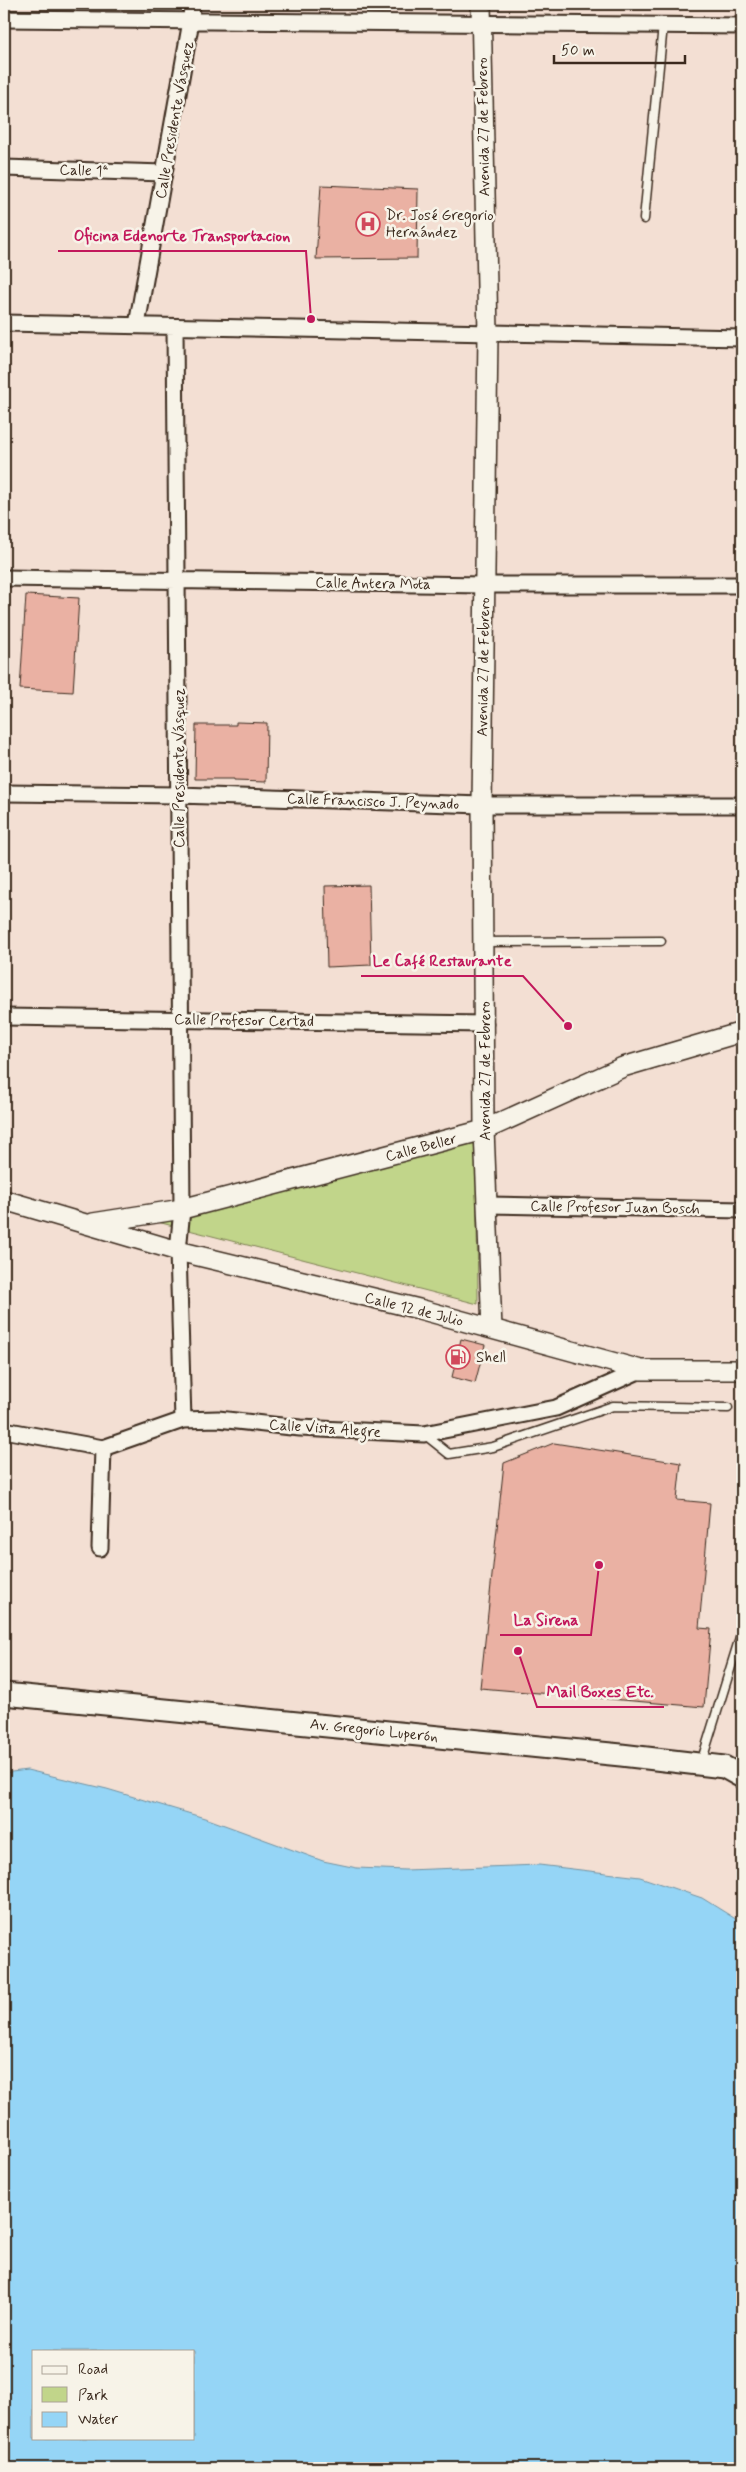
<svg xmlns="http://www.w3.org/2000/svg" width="746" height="2472" font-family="Mynerve,sans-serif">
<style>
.green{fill:#c1d58a;stroke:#7e8054}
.water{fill:#95d5f6;stroke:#7191a0;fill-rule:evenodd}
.building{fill:#eab1a3;stroke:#3b2a1e}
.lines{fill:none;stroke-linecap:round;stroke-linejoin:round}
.service-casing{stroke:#3b2a1e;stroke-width:11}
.minor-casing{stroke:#3b2a1e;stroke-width:19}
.tertiary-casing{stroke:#3b2a1e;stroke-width:22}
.secondary-casing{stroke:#3b2a1e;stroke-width:25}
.service{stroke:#f7f3e8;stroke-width:8}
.minor{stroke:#f7f3e8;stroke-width:15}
.tertiary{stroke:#f7f3e8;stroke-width:19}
.secondary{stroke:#f7f3e8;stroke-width:21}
.labels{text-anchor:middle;stroke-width:5;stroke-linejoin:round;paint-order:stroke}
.street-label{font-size:15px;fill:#3b2a1e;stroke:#f7f3e8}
.poi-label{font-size:15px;fill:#3b2a1e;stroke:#f7f3e8;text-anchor:start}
.leader{fill:none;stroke:#c2185b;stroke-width:2}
.callout-dot{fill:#c2185b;stroke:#f7f3e8;stroke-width:2}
.callout-label{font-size:16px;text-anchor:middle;font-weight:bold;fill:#c2185b;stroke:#f7f3e8;stroke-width:5;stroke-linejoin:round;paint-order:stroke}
</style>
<rect width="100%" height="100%" fill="#f3dfd3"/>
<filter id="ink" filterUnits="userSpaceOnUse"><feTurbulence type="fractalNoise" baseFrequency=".02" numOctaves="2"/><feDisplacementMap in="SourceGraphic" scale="10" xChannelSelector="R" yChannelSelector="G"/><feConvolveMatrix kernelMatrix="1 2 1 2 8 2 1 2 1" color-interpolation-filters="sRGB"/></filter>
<g filter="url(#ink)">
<!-- green -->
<path class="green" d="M476,1139L478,1304L138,1217Z"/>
<!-- water -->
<path class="water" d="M27,1770L107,1789L208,1819L323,1861L357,1868L406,1870L539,1865L640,1877L702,1898L742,1923V2468H4V1773ZM34,2351H194V2438H34Z"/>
<!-- building -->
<path class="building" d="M321,185L418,189L417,258L316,259Z
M26,595L79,598L73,692L20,689Z
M236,722L267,723L266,782L234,781V779H195L196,725H236Z
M369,885L371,965L327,967L325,886Z
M461,1339L485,1345L475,1383L452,1377Z
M554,1443L681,1463L677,1500L710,1503L699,1628L711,1629L704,1707L480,1688L504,1463Z"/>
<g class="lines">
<!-- service casing -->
<g class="service-casing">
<path id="service" d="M644,219L663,25
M484,942L661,941
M424,1434L449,1454L493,1447L613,1406L728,1408
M701,1763L742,1631"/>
</g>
<!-- minor casing -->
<g class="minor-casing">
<path id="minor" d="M4,19L742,26
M4,168L164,173
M4,323L742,338
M137,325L191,21L192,4
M175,327L182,1209L178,1251L183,1420
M4,578L484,585H742
M4,793L179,795L482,805H742
M4,1017L485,1024
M488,1205L742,1210
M4,1430L103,1448L183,1420L218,1419L300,1428L424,1434L556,1408L641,1370
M100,1548L103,1448"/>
</g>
<!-- tertiary casing -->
<g class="tertiary-casing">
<path id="tertiary" d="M481,4L488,334L482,805L484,1130L492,1329
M4,1200L178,1251L419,1309L641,1370H742
M93,1223L182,1209L484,1130L623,1067L742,1032"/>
</g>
<!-- secondary casing -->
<g class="secondary-casing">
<path id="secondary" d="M4,1694L621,1755L724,1767L742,1777"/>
</g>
<!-- service -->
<use href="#service" class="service"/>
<!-- minor -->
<use href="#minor" class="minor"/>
<!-- tertiary -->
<use href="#tertiary" class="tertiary"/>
<!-- secondary -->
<use href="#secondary" class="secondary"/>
</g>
</g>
<!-- icons -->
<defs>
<g id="hospital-ring" transform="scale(1.25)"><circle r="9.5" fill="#f7f3e8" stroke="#d1495b" stroke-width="1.5"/><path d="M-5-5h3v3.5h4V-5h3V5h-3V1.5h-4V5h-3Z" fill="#d1495b"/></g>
<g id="fuel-ring" transform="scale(1.25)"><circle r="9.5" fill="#f7f3e8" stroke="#d1495b" stroke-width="1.5"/><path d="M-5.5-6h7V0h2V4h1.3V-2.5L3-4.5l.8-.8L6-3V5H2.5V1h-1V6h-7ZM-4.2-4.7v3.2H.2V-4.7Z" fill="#d1495b"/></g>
</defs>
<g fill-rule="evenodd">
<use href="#hospital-ring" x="368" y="224"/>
<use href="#fuel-ring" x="458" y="1357"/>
</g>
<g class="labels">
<!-- street labels -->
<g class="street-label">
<text transform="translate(174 120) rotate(-80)" y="5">Calle Presidente Vásquez</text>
<text transform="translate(483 127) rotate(-91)" y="5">Avenida 27 de Febrero</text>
<text transform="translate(84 170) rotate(2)" y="5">Calle 1ª</text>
<text transform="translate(373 583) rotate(1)" y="5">Calle Antera Mota</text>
<text transform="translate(483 667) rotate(-89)" y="5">Avenida 27 de Febrero</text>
<text transform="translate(179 768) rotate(-90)" y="5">Calle Presidente Vásquez</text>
<text transform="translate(373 801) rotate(2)" y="5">Calle Francisco J. Peynado</text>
<text transform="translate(244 1020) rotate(1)" y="5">Calle Profesor Certad</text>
<text transform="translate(485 1071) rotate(-90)" y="5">Avenida 27 de Febrero</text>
<text transform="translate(421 1147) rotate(-15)" y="5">Calle Beller</text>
<text transform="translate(615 1207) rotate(1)" y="5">Calle Profesor Juan Bosch</text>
<text transform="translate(414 1309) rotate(14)" y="5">Calle 12 de Julio</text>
<text transform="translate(325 1428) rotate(4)" y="5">Calle Vista Alegre</text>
<text transform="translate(374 1730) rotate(6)" y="5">Av. Gregorio Luperón</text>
</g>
<!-- poi labels -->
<g class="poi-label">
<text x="386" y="220">Dr. José Gregorio<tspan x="386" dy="17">Hernández</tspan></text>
<text x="476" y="1362">Shell</text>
</g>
</g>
<!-- callouts -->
<path class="leader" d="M311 319L306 251H58M568 1026L523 976H361M599 1565L591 1635H500M518 1651L537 1707H664"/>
<g class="callout-dot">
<circle cx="311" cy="319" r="5"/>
<circle cx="568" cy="1026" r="5"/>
<circle cx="599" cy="1565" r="5"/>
<circle cx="518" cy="1651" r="5"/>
</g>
<g class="callout-label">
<text x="182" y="241">Oficina Edenorte Transportacion</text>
<text x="442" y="966">Le Café Restaurante</text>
<text x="546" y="1625">La Sirena</text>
<text x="600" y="1697">Mail Boxes Etc.</text>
</g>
<!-- margin -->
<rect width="746" height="2472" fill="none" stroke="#f7f3e8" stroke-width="20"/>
<rect x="10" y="10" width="726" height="2452" fill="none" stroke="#3b2a1e" stroke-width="2" filter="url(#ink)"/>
<!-- legend -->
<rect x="32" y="2350" width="162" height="90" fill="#f7f3e8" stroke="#aca397"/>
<rect x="42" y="2366" width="25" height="8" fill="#f7f3e8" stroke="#aca397"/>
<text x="78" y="2374" font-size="15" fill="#3b2a1e">Road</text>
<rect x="42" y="2387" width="25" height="15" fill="#c1d58a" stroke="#aca397"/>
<text x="78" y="2400" font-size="15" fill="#3b2a1e">Park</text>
<rect x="42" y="2412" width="25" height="15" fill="#95d5f6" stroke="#aca397"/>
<text x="78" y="2424" font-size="15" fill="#3b2a1e">Water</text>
<!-- scale -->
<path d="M554 55v8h131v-8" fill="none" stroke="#3b2a1e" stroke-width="2.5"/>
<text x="561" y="55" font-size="15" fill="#3b2a1e" stroke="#f7f3e8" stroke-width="4" paint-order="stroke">50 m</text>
</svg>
